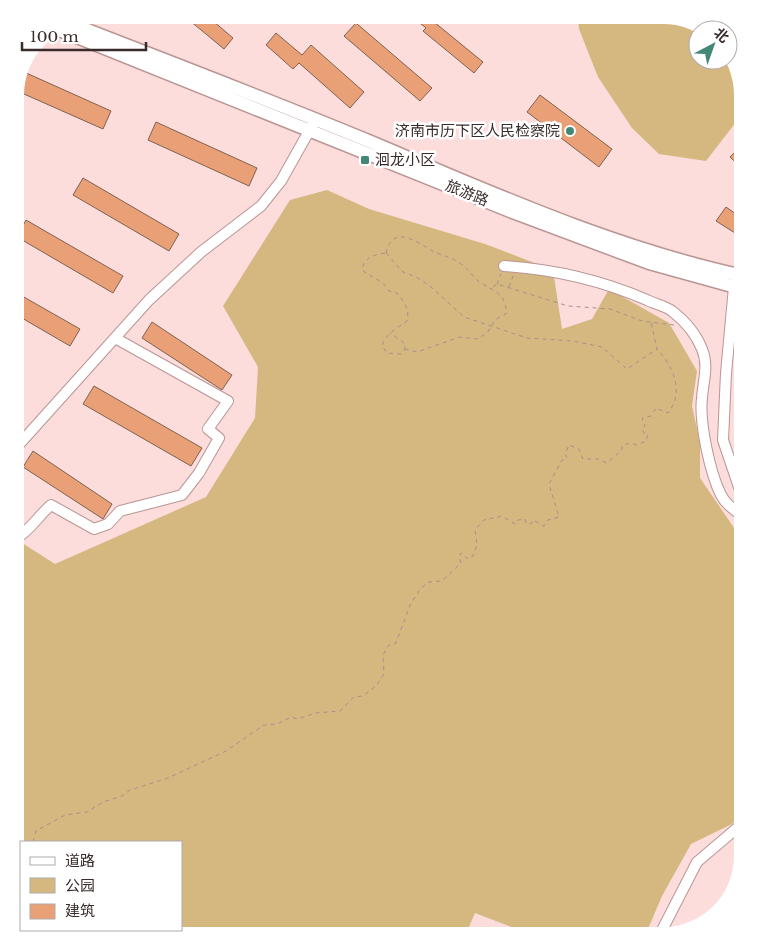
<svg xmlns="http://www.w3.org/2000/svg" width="758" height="951" font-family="'Libre Baskerville','Noto Sans SC',serif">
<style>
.green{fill:#d5b780}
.building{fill:#e9a076;stroke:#7e6252}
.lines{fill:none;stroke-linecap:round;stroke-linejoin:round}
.minor-casing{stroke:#b99594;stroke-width:12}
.major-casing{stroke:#b99594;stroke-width:15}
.path{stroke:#a78f8e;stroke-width:1;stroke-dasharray:4 4;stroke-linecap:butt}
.minor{stroke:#fff;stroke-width:10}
.major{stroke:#fff;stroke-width:12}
.poi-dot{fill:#458777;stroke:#fff;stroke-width:2}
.labels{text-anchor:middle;stroke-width:5;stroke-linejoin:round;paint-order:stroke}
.poi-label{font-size:15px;fill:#3a2b2b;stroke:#fff;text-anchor:end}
.street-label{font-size:15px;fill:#3a2b2b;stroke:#fff}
</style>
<rect width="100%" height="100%" fill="#fcdddc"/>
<!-- green -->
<path class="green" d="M578,15C610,15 684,8 708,30H698V60H728V49L729,50L743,95V113L706,161L659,154L632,128L598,77L579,29Z
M327,190L369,209L485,244L553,270L562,329L592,319L609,289L669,323L697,371L692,406L700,443V478L743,541V811L732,824L691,844L662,896L645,936H520L522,931L475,913L465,936H95L68,930H181V842H21V877L15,856V543L19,541L55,564L206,497L255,418L258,367L223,306L290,200Z"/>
<!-- building -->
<path class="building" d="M183,15H206L233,38L224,49Z
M410,15H440L434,22L483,62L474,73L423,31L426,28Z
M356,23L432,88L420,101L344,36Z
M276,33L302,55L311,45L364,92L350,108L299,63L293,69L266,45Z
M24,72L111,111L103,129L15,90Z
M540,95L612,149L599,167L527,112Z
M156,122L257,168L249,186L148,140Z
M743,144V169L730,157Z
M83,178L179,234L169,251L73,195Z
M726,207L743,219V238L716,221Z
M26,220L123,276L113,293L17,237Z
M15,292L80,329L70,346L15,314Z
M152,322L232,375L222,390L142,338Z
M94,386L202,448L191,466L83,404Z
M33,451L112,504L103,519L23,467Z"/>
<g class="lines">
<!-- minor casing -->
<g class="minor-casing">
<path id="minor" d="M743,261L734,287L726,373L723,440L743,499
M504,266C552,269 603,281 647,300C655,304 665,306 672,311C685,321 696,334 702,349C709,366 703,382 702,398C699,422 710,473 721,495C725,503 735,511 743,516
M15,449L149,300L201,252L261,206L281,181L313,124
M15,539C29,532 39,515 51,505L94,529L108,524L120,511L182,495L199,473L219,438L208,429L228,401L115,338
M659,936L697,862L743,823"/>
</g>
<!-- major casing -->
<g class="major-casing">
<path id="major" d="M72,24C172,63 272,101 371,142C492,193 614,248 743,276
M57,29L515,213L649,263L743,289"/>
</g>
<!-- path -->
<path class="path" d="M385,253C374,255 364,257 362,270C372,278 383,280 389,291L397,293C404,302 410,309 407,321C396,329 386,333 382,346L387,353L401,354L405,349L403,342L390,333
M386,253L403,272L416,277L430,286L464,317L527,338L573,341L602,347L627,369L657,349L651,322
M386,253C393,222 419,244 433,251C442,256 452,257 461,264C469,269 473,278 481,283C495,292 504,292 507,313L495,320L487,333L477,339L460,337L417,352L405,349
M497,284L501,274
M493,287L497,284L568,306L610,309L642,321L674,325
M509,287L513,276
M33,842L36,831L65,815L87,812L103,802L122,796L130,790L168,778L226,751L264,725L277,724L291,717L297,719L316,713L340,711L354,697L363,696L376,686L384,674L383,655L389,645L396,643L410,605L421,588L429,582L442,581L461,563L459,557L461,553L468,559L473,556L477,545L475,530L484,520L502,516L515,524L518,520L525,519L526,523L531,524L533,520L544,526L548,520L559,517L549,484L562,460L567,458L565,454L569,445L579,449L583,459H598L607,463L621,451L623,445L631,443L637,445L646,441L648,434L644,433L642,429L645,426L642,418L651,416L656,408L668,413C685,392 673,366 657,349
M18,868L21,864"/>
<!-- minor -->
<use href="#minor" class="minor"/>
<!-- major -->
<use href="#major" class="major"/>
</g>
<!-- markers -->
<g class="poi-dot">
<circle cx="570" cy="131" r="5"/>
<rect x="360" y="155" width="10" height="10" rx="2.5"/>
</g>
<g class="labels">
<!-- poi labels -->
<g class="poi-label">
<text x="560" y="136">济南市历下区人民检察院</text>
<text x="375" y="165" text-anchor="start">洄龙小区</text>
</g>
<!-- street labels -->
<g class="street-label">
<text transform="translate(467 193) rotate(22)" y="5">旅游路</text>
</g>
</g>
<!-- crop -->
<path d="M0 0H758V951H0ZM95 24H663A71 71 0 0 1 734 95V856A71 71 0 0 1 663 927H95A71 71 0 0 1 24 856V95A71 71 0 0 1 95 24Z" fill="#fff" fill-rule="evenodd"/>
<!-- legend -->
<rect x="20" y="841" width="162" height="90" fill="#ffffff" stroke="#b0aaaa"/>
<rect x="30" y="857" width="25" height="8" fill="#ffffff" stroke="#b0aaaa"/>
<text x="65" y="866" font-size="15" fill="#3a2b2b">道路</text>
<rect x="30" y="878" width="25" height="15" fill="#d5b780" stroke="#b0aaaa"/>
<text x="65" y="891" font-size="15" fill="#3a2b2b">公园</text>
<rect x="30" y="904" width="25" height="15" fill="#e9a076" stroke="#b0aaaa"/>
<text x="65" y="916" font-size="15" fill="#3a2b2b">建筑</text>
<!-- north arrow -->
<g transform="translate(713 45) rotate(41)"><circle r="24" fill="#ffffff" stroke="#b0aaaa"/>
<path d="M0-4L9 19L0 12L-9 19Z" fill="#458777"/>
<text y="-8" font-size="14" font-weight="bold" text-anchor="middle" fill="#3a2b2b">北</text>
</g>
<!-- scale -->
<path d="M22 42v8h124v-8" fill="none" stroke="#3a2b2b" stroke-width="2.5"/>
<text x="30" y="42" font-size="15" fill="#3a2b2b" stroke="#ffffff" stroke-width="4" paint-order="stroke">100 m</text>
</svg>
